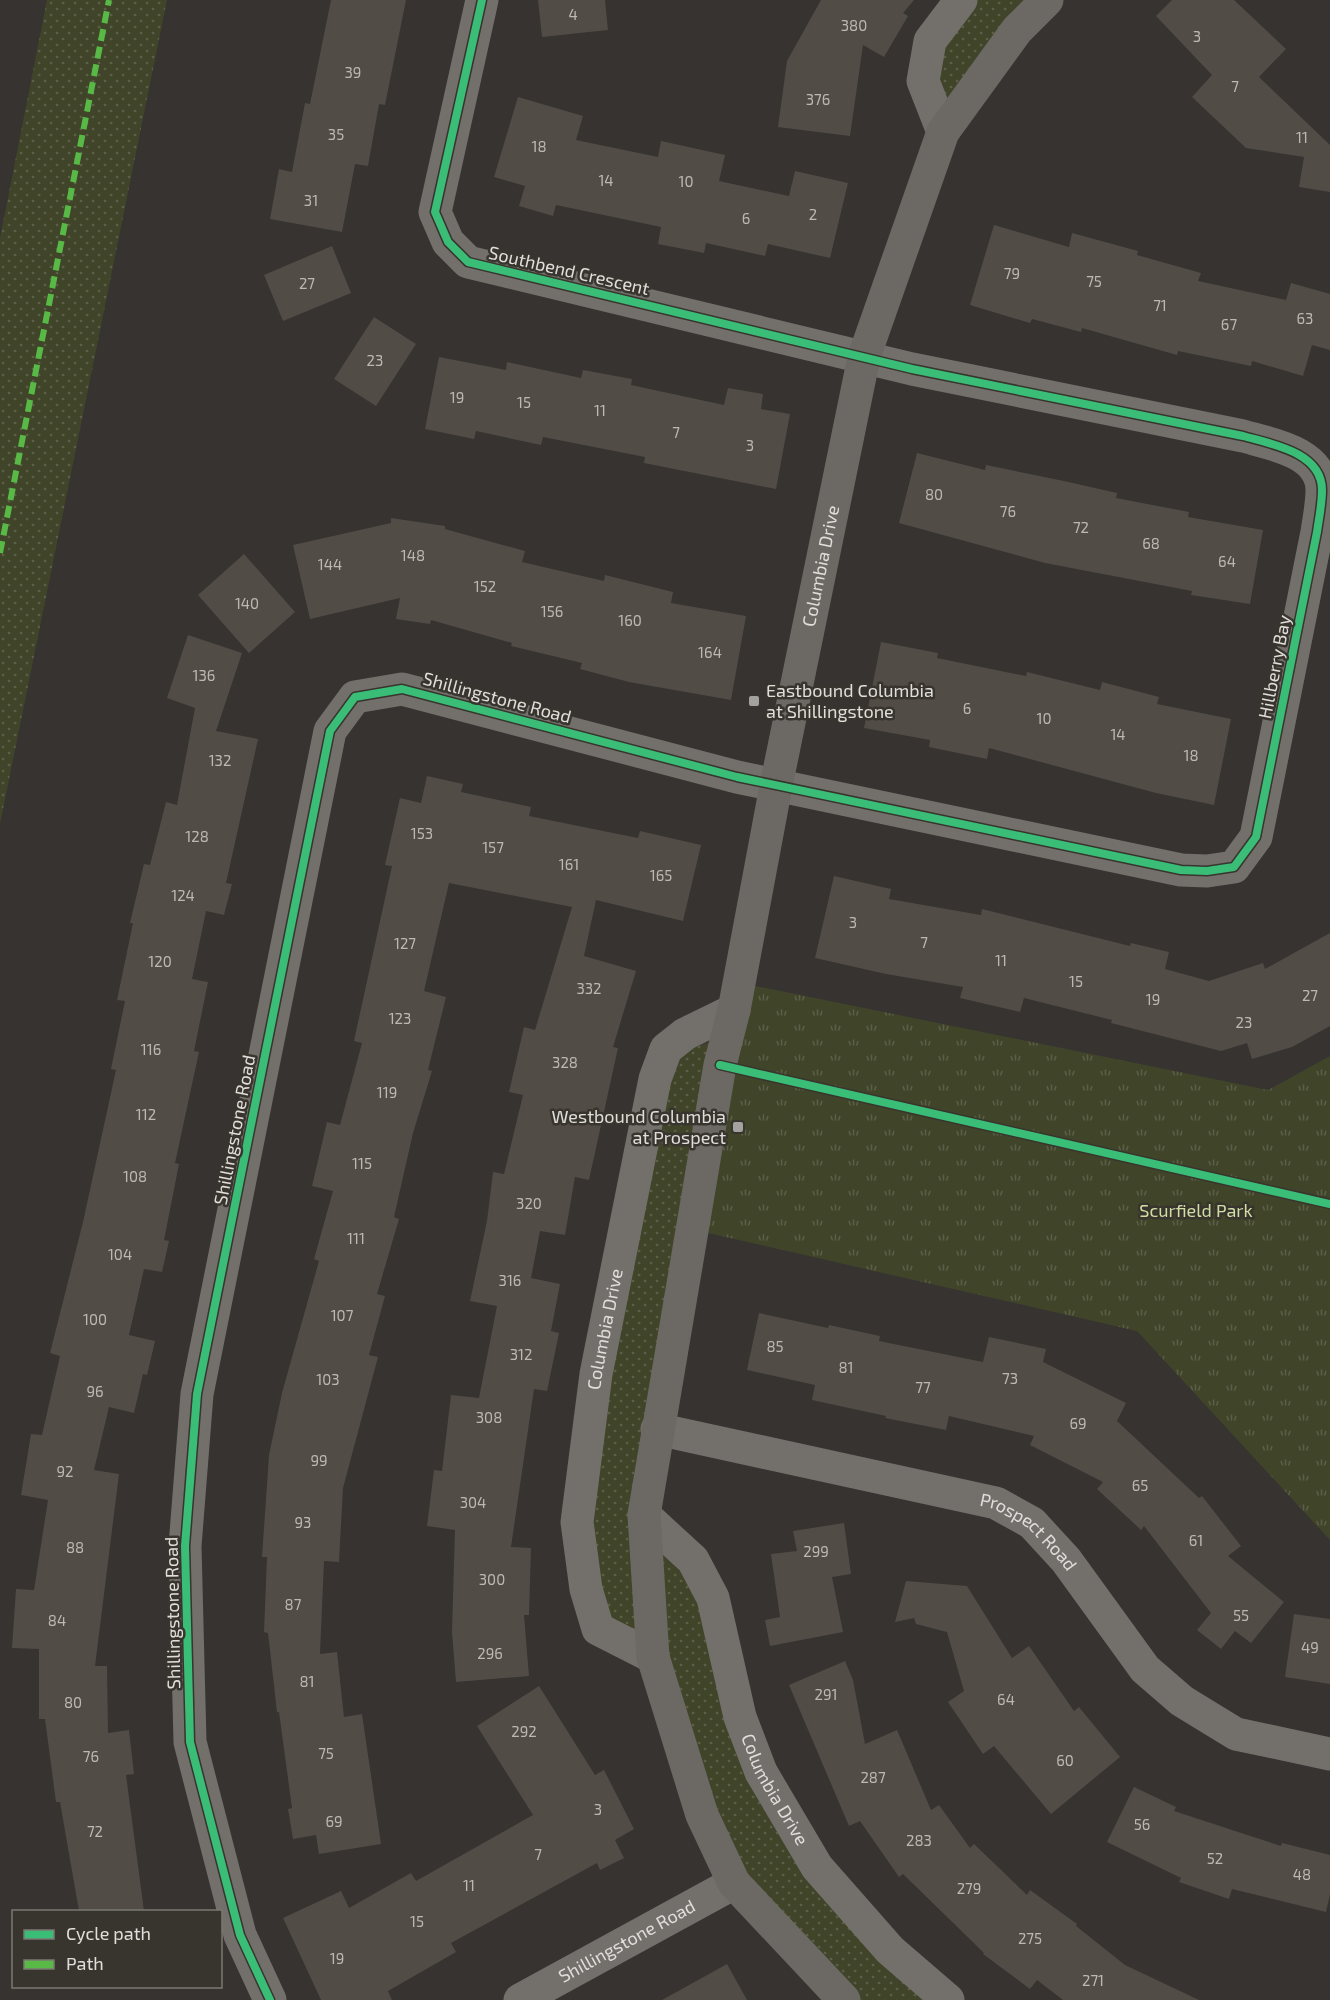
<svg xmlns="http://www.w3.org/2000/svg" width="1330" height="2000" font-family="'Exo 2',sans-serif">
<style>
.grass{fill:url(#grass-dots)}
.park{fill:url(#park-tufts)}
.building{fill:#514c46}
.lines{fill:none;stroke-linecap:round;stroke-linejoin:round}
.street{stroke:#73706c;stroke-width:33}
.secondary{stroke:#6c6964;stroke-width:33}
.quiet{stroke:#58b947;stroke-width:6;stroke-dasharray:12 6;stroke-linecap:butt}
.cycleway-casing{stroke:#38342e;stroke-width:11}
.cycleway{stroke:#3abd76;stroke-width:8}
.poi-dot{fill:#a4a29e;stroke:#38342e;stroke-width:2}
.labels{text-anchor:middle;stroke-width:5;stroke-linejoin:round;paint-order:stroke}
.number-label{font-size:15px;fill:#bcb9b5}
.street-label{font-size:18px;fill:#e0ddda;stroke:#38342e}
.poi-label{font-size:18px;fill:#e0ddda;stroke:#38342e;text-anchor:start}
.park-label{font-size:18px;fill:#d1dea2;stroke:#38342e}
</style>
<defs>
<pattern id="grass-dots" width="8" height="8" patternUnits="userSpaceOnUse" patternTransform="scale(1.5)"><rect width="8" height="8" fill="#404429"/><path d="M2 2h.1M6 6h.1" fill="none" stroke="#5b5f47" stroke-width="1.8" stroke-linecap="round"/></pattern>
<pattern id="park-tufts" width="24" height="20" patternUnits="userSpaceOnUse" patternTransform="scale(1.5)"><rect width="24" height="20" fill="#404429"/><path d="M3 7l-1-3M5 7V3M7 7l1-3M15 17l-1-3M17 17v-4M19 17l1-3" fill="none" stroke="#5b5f47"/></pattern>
</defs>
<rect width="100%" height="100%" fill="#363330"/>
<!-- grass -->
<path class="grass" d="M47,0H167L0,824V238Z
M961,0H1047L943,132L930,41Z
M724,1038L637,1519L693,1560L817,1867L948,2000H844L734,1883L653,1657L595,1635L580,1506L654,1059Z"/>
<!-- park -->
<path class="park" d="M736,982L1268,1090L1330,1056V1540L1137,1331L686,1228Z"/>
<!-- building -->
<path class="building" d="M331,0H406L385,105L379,104L368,166L355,164L342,232L270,219L279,169L292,172L305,103L310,104Z
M538,0H605L608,30L542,37Z
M821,0H914L903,13L908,16L884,57L863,45L850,136L778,127L787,61Z
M1172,0H1234L1286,49L1259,77L1330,145V192L1299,187L1304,157L1246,148L1192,97L1212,75L1156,16Z
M518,97L583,116L576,140L658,157L661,141L725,155L719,181L789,196L795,171L848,183L830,258L768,244L765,256L706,243L704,253L658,244L661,227L556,205L553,216L519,206L525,186L494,177Z
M994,225L1069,247L1072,233L1138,251L1137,255L1201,273L1198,281L1286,300L1291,283L1330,294V350L1312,345L1303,376L1252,361L1251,366L1178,351L1177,355L1082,328L1081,332L1032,319L1030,323L970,305Z
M332,246L351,293L283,321L264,275Z
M374,317L416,344L376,406L334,379Z
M439,357L506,370L507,362L581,378L583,370L632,379L631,385L724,405L728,388L763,394L761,409L790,414L776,489L644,463L645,457L543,437L541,445L476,431L474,439L425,429Z
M917,453L985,470L986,465L1064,481L1117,493L1116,498L1189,512L1188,517L1263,530L1250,604L1191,595L1192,591L1045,563L899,523Z
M391,518L445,526V529L525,551L522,562L604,581L605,575L673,592L671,603L746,616L731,700L629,682L580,669L582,663L511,646L512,643L431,620L430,624L396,619L400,598L310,619L293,545L391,523Z
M244,554L295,612L249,653L198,595Z
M188,635L242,653L216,731L258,739L226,883L232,884L224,915L206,911L192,979L208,982L194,1051L199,1052L175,1163L179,1164L164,1240L169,1241L162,1272L144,1269L129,1335L155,1341L147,1375L143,1374L134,1413L109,1407L94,1470L119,1474L95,1666H107L108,1733L129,1730L134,1774L126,1775L144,1911H79L60,1802H56L45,1719H39V1649L12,1648L16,1589L34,1590L48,1500L21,1495L31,1434L42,1435L60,1356L50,1353L83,1222L116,1070L111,1069L125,1001L117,1000L133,923H130L144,864L150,865L166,802L177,805L195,708L167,698Z
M881,642L938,653L937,658L1026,676L1027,672L1100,690L1102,682L1159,697L1157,704L1231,719L1214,805L1156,793L989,748L987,759L929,747L930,740L864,728Z
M427,776L463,784L461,792L531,807L529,816L638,838L640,831L701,845L683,921L596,900L584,956L636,971L613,1047L618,1048L589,1180L575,1177L565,1235L540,1231L531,1278L560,1284L551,1331L559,1333L547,1391L534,1389L511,1547L531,1548L529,1615H524L529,1676L456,1682L452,1632L455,1530L427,1526L434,1470L442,1471L451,1395L479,1398L497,1306L470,1301L487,1221L493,1172L504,1174L523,1095L509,1092L524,1027L535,1030L572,907L449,883L424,991L446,997L428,1070L432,1071L413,1133L394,1217L399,1219L377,1294L385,1296L369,1355L378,1357L343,1488L339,1562L324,1561L320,1654L337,1652L344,1717L362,1714L381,1844L319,1854L316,1835L293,1839L288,1809L292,1808L279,1712H277L268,1633L264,1632L267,1557H262L269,1455L282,1393L319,1261L314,1259L333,1191L312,1186L327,1122L340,1125L362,1043L354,1041L392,866L385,865L400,798L421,803Z
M834,876L891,889L889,899L981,915L982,909L1130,946L1131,943L1169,952L1165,969L1209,981L1263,963L1265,969L1330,933V1026L1292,1047L1252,1059L1247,1043L1221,1051L1111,1023L1112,1020L1024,998L1020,1012L960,998L963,987L886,974L815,958Z
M759,1313L828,1328L829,1325L880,1336L879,1341L983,1362L989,1337L1046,1349L1043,1362L1126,1403L1117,1421L1199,1498L1202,1496L1241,1546L1228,1556L1284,1602L1251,1643L1235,1631L1221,1649L1197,1630L1211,1613L1144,1526L1141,1530L1097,1489L1103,1482L1030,1445L1034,1436L949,1416L946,1430L885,1418L886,1416L812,1400L815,1385L747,1370Z
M844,1523L851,1574L832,1577L843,1632L770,1646L765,1620L780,1617L771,1554L797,1551L793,1531Z
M906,1581L967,1586L1012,1658L1029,1646L1074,1711L1079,1707L1120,1757L1051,1814L994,1746L983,1754L948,1702L964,1691L947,1632L916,1624L914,1618L895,1622Z
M1294,1614L1330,1619V1684L1285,1677Z
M845,1661L853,1680L865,1744L897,1730L931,1810L939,1805L970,1848L974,1844L1027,1895L1030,1890L1077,1924L1076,1926L1125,1965L1199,2000H1063L1037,1980L1030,1989L983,1954L984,1953L903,1874L899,1877L860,1821L849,1826L789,1685Z
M539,1686L595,1775L604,1770L634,1829L615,1840L624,1858L600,1870L597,1863L451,1943L456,1952L388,1991L392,2000H321L283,1918L341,1891L349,1908L411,1873L416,1881L533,1815L477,1726Z
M1134,1787L1176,1807L1174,1811L1281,1846L1282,1843L1330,1855V1894L1326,1912L1232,1889L1229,1899L1179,1882L1181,1878L1107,1842Z
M727,1964L747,2000H662Z"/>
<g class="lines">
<!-- street -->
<g class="street">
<path d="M943,132L923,81L930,41L961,0"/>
<path id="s1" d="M657,1429L996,1503L1032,1523L1066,1560L1145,1669L1182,1701L1236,1734L1330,1754"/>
<path id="s2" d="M644,1515L693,1560L713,1598L740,1717L761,1772L817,1867L890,1950L948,2000"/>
<path id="s3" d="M653,1657L598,1629L586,1589L577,1522L596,1374L655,1079L666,1049L685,1034L734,1010"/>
<path d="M270,2000L240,1935L190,1742L185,1546L197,1394L330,731L355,697L402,689L737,777L1181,870L1207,871L1234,867L1256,837L1317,532C1319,518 1322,504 1322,490C1322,452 1271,444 1243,436L912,369L468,262L448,242L435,212L482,0"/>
<path id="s4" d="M520,2000L734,1883"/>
</g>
<!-- secondary -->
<path class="secondary" id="s5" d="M844,2000L734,1883L702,1815L653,1657L644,1515L720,1065L734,1010L776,786L864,357L943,132L1017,30L1047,0"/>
<!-- quiet -->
<path class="quiet" d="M0,553L109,0"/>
<!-- cycleway casing -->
<g class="cycleway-casing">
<path id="cycleway" d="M720,1065L1330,1204
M270,2000L240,1935L190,1742L185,1546L197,1394L330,731L355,697L402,689L737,777L1181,870L1207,871L1234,867L1256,837L1317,532C1319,518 1322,504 1322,490C1322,452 1271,444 1243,436L912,369L468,262L448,242L435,212L482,0"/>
</g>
<!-- cycleway -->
<use href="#cycleway" class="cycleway"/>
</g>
<!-- markers -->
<g class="poi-dot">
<rect x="748" y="695" width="12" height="12" rx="3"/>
<rect x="732" y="1121" width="12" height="12" rx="3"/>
</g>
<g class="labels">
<!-- number labels -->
<g class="number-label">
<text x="573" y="20">4</text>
<text x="854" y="31">380</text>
<text x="1197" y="42">3</text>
<text x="353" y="78">39</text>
<text x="1235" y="92">7</text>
<text x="818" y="105">376</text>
<text x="336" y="140">35</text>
<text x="1302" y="143">11</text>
<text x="539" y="152">18</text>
<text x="606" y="186">14</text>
<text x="686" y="187">10</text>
<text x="311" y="206">31</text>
<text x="813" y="220">2</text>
<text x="746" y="224">6</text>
<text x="1012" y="279">79</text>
<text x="1094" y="287">75</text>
<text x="307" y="289">27</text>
<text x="1160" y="311">71</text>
<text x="1305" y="324">63</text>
<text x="1229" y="330">67</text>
<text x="375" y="366">23</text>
<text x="457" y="403">19</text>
<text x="524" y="408">15</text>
<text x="600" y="416">11</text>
<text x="676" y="438">7</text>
<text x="750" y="451">3</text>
<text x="934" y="500">80</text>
<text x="1008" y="517">76</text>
<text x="1081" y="533">72</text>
<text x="1151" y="549">68</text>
<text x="413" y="561">148</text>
<text x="1227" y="567">64</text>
<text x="330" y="570">144</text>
<text x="485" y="592">152</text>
<text x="247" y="609">140</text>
<text x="552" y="617">156</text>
<text x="630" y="626">160</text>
<text x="710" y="658">164</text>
<text x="204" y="681">136</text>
<text x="967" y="714">6</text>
<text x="1044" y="724">10</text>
<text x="1118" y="740">14</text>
<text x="1191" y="761">18</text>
<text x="220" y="766">132</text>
<text x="422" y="839">153</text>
<text x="197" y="842">128</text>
<text x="493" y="853">157</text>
<text x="569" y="870">161</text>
<text x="661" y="881">165</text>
<text x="183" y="901">124</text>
<text x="853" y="928">3</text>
<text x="924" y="948">7</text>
<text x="405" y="949">127</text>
<text x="1001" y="966">11</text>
<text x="160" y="967">120</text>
<text x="1076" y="987">15</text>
<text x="589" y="994">332</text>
<text x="1310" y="1001">27</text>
<text x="1153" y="1005">19</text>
<text x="400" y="1024">123</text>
<text x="1244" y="1028">23</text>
<text x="151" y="1055">116</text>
<text x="565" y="1068">328</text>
<text x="387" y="1098">119</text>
<text x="146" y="1120">112</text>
<text x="362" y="1169">115</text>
<text x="135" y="1182">108</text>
<text x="529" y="1209">320</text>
<text x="356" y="1244">111</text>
<text x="120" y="1260">104</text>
<text x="510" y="1286">316</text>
<text x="342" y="1321">107</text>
<text x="95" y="1325">100</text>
<text x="775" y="1352">85</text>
<text x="521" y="1360">312</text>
<text x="846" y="1373">81</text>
<text x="1010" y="1384">73</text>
<text x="328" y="1385">103</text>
<text x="923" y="1393">77</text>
<text x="95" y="1397">96</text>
<text x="489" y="1423">308</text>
<text x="1078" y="1429">69</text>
<text x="319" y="1466">99</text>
<text x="65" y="1477">92</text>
<text x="1140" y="1491">65</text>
<text x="473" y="1508">304</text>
<text x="303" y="1528">93</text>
<text x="1196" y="1546">61</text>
<text x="75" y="1553">88</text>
<text x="816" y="1557">299</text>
<text x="492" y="1585">300</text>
<text x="293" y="1610">87</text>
<text x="1241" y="1621">55</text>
<text x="57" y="1626">84</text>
<text x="1310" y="1653">49</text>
<text x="490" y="1659">296</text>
<text x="307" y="1687">81</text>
<text x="826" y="1700">291</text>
<text x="1006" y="1705">64</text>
<text x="73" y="1708">80</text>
<text x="524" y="1737">292</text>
<text x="326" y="1759">75</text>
<text x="91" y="1762">76</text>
<text x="1065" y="1766">60</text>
<text x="873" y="1783">287</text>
<text x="598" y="1815">3</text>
<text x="334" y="1827">69</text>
<text x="1142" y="1830">56</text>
<text x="95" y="1837">72</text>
<text x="919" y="1846">283</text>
<text x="538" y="1860">7</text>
<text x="1215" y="1864">52</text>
<text x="1302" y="1880">48</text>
<text x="469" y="1891">11</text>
<text x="969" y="1894">279</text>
<text x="417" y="1927">15</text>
<text x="1030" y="1944">275</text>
<text x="337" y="1964">19</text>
<text x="1093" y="1986">271</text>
</g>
<!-- street labels -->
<g class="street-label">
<text transform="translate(569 271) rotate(13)" y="6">Southbend Crescent</text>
<text dy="6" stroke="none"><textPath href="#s5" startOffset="1509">Columbia Drive</textPath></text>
<text transform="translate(1275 667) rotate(-79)" y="6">Hillberry Bay</text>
<text transform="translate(497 698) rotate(15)" y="6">Shillingstone Road</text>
<text transform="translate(235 1130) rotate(-79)" y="6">Shillingstone Road</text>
<text dy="6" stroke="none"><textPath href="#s3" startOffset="366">Columbia Drive</textPath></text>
<text dy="6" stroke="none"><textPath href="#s1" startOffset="390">Prospect Road</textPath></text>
<text transform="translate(173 1613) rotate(-91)" y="6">Shillingstone Road</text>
<text dy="6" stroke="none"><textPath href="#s2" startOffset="312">Columbia Drive</textPath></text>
<text dy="6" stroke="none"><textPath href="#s4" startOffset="122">Shillingstone Road</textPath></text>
</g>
<!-- poi labels -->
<g class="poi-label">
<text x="766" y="697">Eastbound Columbia<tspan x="766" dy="21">at Shillingstone</tspan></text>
<text x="726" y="1123" text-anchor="end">Westbound Columbia<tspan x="726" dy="21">at Prospect</tspan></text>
</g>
<!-- park labels -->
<g class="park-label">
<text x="1196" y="1217">Scurfield Park</text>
</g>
</g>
<!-- legend -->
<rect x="12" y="1910" width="210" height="78" fill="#38342e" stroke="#7b7873" stroke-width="1.5"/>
<rect x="24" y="1930" width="30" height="9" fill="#3abd76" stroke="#7b7873" stroke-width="1.5"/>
<text x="66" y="1940" font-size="18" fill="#e0ddda">Cycle path</text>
<rect x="24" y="1960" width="30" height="9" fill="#58b947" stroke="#7b7873" stroke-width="1.5"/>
<text x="66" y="1970" font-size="18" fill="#e0ddda">Path</text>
</svg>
